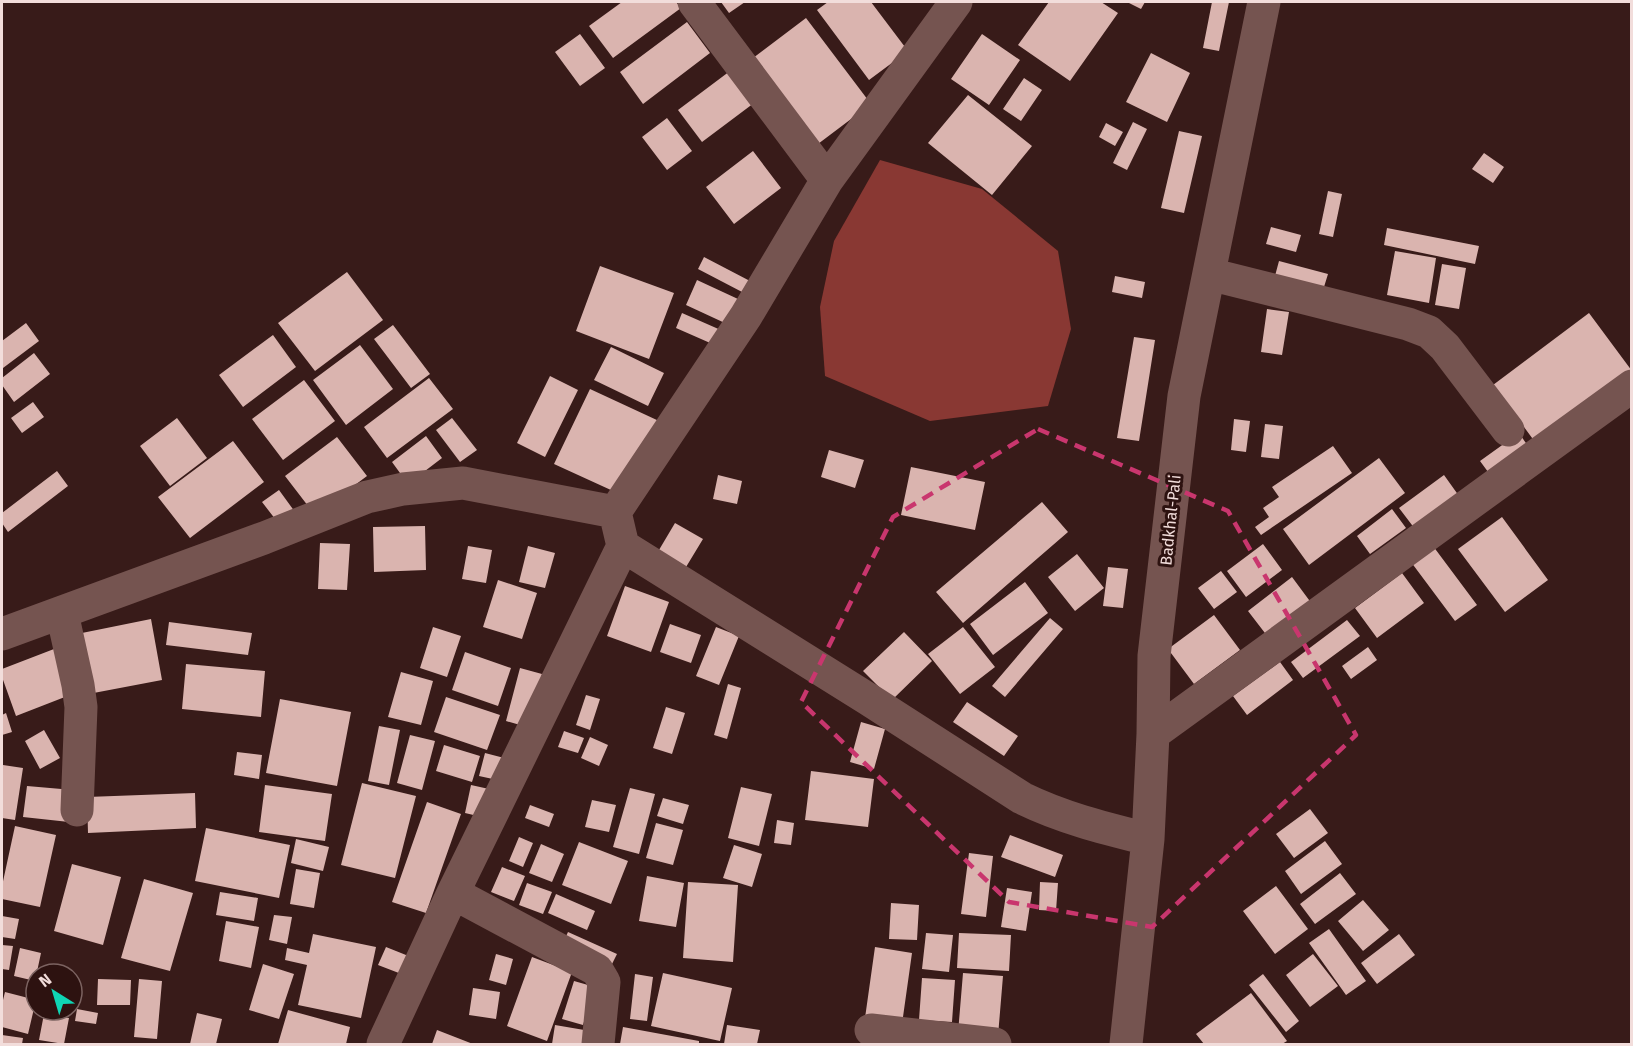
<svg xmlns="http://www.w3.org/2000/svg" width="1633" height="1046" font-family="'Fira Sans',sans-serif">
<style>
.water{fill:#893833}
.building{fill:#dab4af}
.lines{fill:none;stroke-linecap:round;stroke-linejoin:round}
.minor{stroke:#755450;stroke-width:33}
.marked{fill:none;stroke:#c9366e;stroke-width:4.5;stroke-dasharray:12 8;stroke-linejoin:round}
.labels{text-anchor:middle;stroke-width:6;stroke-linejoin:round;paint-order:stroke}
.street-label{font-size:16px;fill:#f2dddb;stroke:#2d1210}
</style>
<rect width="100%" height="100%" fill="#381b19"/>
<!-- water -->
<path class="water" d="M880,160L982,189L1058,251L1071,329L1048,406L930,421L825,376L820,307L834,241Z"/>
<!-- building -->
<path class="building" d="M622,2H676L681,8L613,58L589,26Z
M721,2H745L729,13Z
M828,2H871L908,51L869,80L817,10Z
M1049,2H1101L1118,13L1070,81L1018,45Z
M1127,2H1145L1141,9Z
M1212,2H1229L1219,51L1203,48Z
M806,18L871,104L810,150L745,64Z
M687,22L710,53L643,104L620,72Z
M580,34L605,68L580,86L555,52Z
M982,34L1020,60L989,105L951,79Z
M1151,53L1190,73L1167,122L1126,102Z
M730,71L754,103L702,142L678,110Z
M1024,78L1042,90L1021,121L1003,109Z
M968,95L1032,146L992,195L928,143Z
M667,118L692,151L667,170L642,137Z
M1133,122L1147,129L1127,170L1113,163Z
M1106,123L1123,132L1115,146L1099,137Z
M1179,131L1202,136L1184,213L1161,208Z
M753,151L781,188L734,224L706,187Z
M1484,153L1504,167L1493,183L1472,169Z
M1328,191L1342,194L1333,237L1319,234Z
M1271,227L1301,235L1296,252L1266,244Z
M1387,228L1479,246L1475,264L1384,245Z
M1395,251L1436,258L1429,303L1387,295Z
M704,257L750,281L744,293L698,269Z
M1279,261L1328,274L1320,300L1272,287Z
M1442,264L1466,268L1459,309L1435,305Z
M600,266L674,293L649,359L576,331Z
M347,272L383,320L315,371L278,323Z
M1115,276L1145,282L1142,298L1112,292Z
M697,280L738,299L727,324L686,305Z
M1267,309L1289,312L1282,355L1261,352Z
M682,313L723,331L717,346L676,328Z
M1589,313L1632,371L1535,442L1493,385Z
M26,323L39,341L3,368L2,366V341Z
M393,325L430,374L411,388L374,339Z
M273,335L296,367L243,407L219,375Z
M1134,337L1155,340L1139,441L1117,438Z
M360,345L393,389L346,425L313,380Z
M611,347L664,373L648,406L594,380Z
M34,353L50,374L14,402L2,385V378Z
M550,376L578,390L545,457L517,443Z
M429,378L453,409L387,458L364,427Z
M304,380L335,421L283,460L252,419Z
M590,389L659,421L624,496L554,464Z
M33,402L44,417L22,433L11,418Z
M177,418L207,458L170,486L140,446Z
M452,418L477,450L460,462L436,430Z
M1234,419L1250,421L1246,452L1231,450Z
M1265,424L1283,426L1279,459L1261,457Z
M1519,433L1530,449L1491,476L1480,461Z
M426,436L442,458L408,484L392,462Z
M337,437L367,476L315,515L285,476Z
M233,441L264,482L190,538L158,497Z
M1333,446L1352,473L1261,535L1255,527L1269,517L1263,508L1279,497L1272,487Z
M829,450L864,460L855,488L821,477Z
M1379,458L1405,493L1309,565L1283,529Z
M911,467L985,482L975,530L901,515Z
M57,471L68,486L8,532L2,523V513Z
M718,475L742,481L737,504L713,499Z
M1444,475L1459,496L1415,529L1399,508Z
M279,490L295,512L279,524L262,502Z
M1042,502L1068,532L963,623L936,592Z
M1392,509L1406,528L1370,554L1357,536Z
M1502,517L1548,580L1505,612L1458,549Z
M675,523L703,539L683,572L656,555Z
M425,526L426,570L374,572L373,527Z
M320,543L350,544L347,590L318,589Z
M1263,544L1282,570L1246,597L1227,571Z
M468,546L492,550L486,583L462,579Z
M528,546L555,553L545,588L519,582Z
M1433,546L1477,605L1455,621L1411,562Z
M1077,554L1104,588L1075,611L1048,577Z
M1108,567L1128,569L1123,608L1103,606Z
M1221,571L1237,592L1214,609L1198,588Z
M1402,573L1424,603L1377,638L1355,608Z
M1292,577L1312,604L1268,637L1248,611Z
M498,580L537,593L522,639L483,627Z
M1025,582L1048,613L993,655L970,624Z
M625,586L669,602L651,652L607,636Z
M1214,615L1240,650L1194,684L1168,649Z
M1050,618L1063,629L1005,697L992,686Z
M151,619L162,680L83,695L72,635Z
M1347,620L1360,636L1303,678L1291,662Z
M169,622L252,633L248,655L166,645Z
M670,624L701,635L691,663L660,652Z
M433,627L461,636L447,677L420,668Z
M716,627L739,636L719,685L696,676Z
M963,627L995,667L960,694L928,654Z
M904,632L932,661L892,700L863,671Z
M1368,647L1377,660L1351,679L1342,666Z
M54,649L70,695L16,716L2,677V669Z
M465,652L511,668L498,706L452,690Z
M1280,662L1293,680L1247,715L1233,696Z
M186,664L265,671L261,717L182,709Z
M520,668L542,674L527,727L506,721Z
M401,672L433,681L421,725L388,717Z
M728,684L741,688L727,739L714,735Z
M586,695L600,699L590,730L576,725Z
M446,697L500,715L487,750L434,732Z
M280,699L351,712L337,786L266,773Z
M967,702L1018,736L1004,756L953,722Z
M666,707L685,713L672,754L653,748Z
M6,713L12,732L2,735V715Z
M861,722L885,729L874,769L850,762Z
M379,726L400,730L389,785L368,781Z
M44,730L60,758L40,769L25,741Z
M564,731L584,738L578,753L558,747Z
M410,735L435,741L422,790L397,783Z
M590,737L608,745L599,766L581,758Z
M444,745L480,756L472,782L436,771Z
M237,752L262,755L259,779L234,775Z
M485,753L508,759L502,781L479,776Z
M3,765L23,768L15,820L2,818Z
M811,771L874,779L868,827L805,820Z
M362,783L416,796L395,878L341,865Z
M265,785L332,794L325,841L259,832Z
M471,785L489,789L482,817L465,813Z
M27,786L73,790L69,822L23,817Z
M741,787L772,794L759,846L728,838Z
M630,788L655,794L639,854L613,847Z
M195,793L196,828L88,833L87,797Z
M663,798L689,805L683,824L657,816Z
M592,800L616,805L609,832L585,827Z
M427,802L461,814L426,913L392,902Z
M530,805L554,814L549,827L525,818Z
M1310,809L1328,833L1294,858L1276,834Z
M777,820L794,823L791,845L774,843Z
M656,823L683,830L673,865L646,858Z
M15,826L56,835L40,907L2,899V886Z
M206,828L290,845L279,898L195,881Z
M1010,835L1063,855L1055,877L1001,857Z
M519,837L533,843L523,867L509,861Z
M296,839L329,847L323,871L291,863Z
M1325,841L1342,864L1301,894L1285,871Z
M579,842L628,861L611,904L562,885Z
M541,844L564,854L552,882L529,873Z
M734,845L762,854L752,887L723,878Z
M969,853L993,856L986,917L961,914Z
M72,864L121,877L103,945L54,931Z
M502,867L525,876L514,901L491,892Z
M296,869L320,873L314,908L290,904Z
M1340,873L1356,894L1315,924L1300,904Z
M647,876L684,883L676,927L639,921Z
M144,879L193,893L170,971L121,958Z
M688,882L738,885L733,962L683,958Z
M1040,882L1058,883L1056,911L1039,910Z
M527,883L552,892L543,914L519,905Z
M1276,886L1308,929L1275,954L1243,911Z
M1007,888L1032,892L1026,931L1001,927Z
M220,892L258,898L254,921L216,915Z
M556,894L595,911L587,930L548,913Z
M1363,900L1389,930L1363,951L1338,921Z
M891,903L919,905L917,940L889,939Z
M274,915L292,917L287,944L269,940Z
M2,916L19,919L15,939L2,937Z
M226,921L259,927L251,968L219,961Z
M1329,929L1366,981L1346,995L1309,943Z
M568,932L617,954L608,972L560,949Z
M926,933L953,935L949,972L922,969Z
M959,933L1011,935L1009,971L957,968Z
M313,934L376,947L361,1018L298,1005L307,965L285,960L287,948L309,953Z
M1399,934L1415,955L1377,984L1361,963Z
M2,945L13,946L9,970L2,969Z
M386,947L411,957L404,975L378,965Z
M875,947L912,953L902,1024L865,1018Z
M20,948L41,953L35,981L14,976Z
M496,954L513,959L506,985L489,980Z
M1313,954L1338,986L1310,1007L1286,975Z
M532,957L572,972L547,1041L507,1026Z
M263,964L294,974L279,1019L249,1010Z
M663,973L732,988L720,1041L651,1026Z
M963,973L1003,976L998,1036L958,1033Z
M635,974L653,977L647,1021L630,1019Z
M1263,974L1299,1021L1286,1032L1249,985Z
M922,978L955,980L952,1022L919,1020Z
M98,979L131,980L130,1005H97Z
M139,979L162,981L157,1039L134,1037Z
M574,981L595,987L583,1025L562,1019Z
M473,988L500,992L496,1019L469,1015Z
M5,992L36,1000L28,1034L2,1027V1004Z
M1251,993L1287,1041L1282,1044H1204L1196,1034Z
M77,1009L98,1013L96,1024L75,1021Z
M288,1010L350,1027L346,1044H278Z
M197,1013L222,1019L216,1044H190Z
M44,1014L69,1018L64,1044L39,1040Z
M555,1025L596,1032L594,1044H552Z
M727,1025L760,1030L757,1044H724Z
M623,1027L699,1041V1044H620Z
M437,1030L473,1044H432Z
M2,1035L23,1038L22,1044H2Z"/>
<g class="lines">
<!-- minor -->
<path class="minor" d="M694,2L827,180
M1209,274L1408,324L1429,332L1445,347L1508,430
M623,546L615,512L746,316L827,180L956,2
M62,613L78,685L81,707L77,810
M2,634L264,538L367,497L403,489L463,483L615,512
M1153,734L1632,386
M453,893L597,970L604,982L598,1044
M871,1030L995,1044
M383,1044L453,893L623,546L868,699L1022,798C1063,818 1104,828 1148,839
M1126,1044L1148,839L1153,734L1154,656L1184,396L1264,2"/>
</g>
<!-- marked area -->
<path class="marked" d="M1038,429L1228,511L1356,735L1152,927L1009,902L801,702L893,517Z"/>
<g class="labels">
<!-- street labels -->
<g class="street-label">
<text transform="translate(1170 520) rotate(-84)" y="6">Badkhal-Pali</text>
</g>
</g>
<!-- border -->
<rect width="1633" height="1046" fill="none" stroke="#f2dddb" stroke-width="6"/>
<!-- north arrow -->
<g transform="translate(54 992) rotate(323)"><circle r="28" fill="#2d1210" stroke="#7c6361" stroke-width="1.5"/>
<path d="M0-4.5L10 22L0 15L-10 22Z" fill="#0fd5b4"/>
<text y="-9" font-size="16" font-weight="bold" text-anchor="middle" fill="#f2dddb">N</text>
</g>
</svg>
